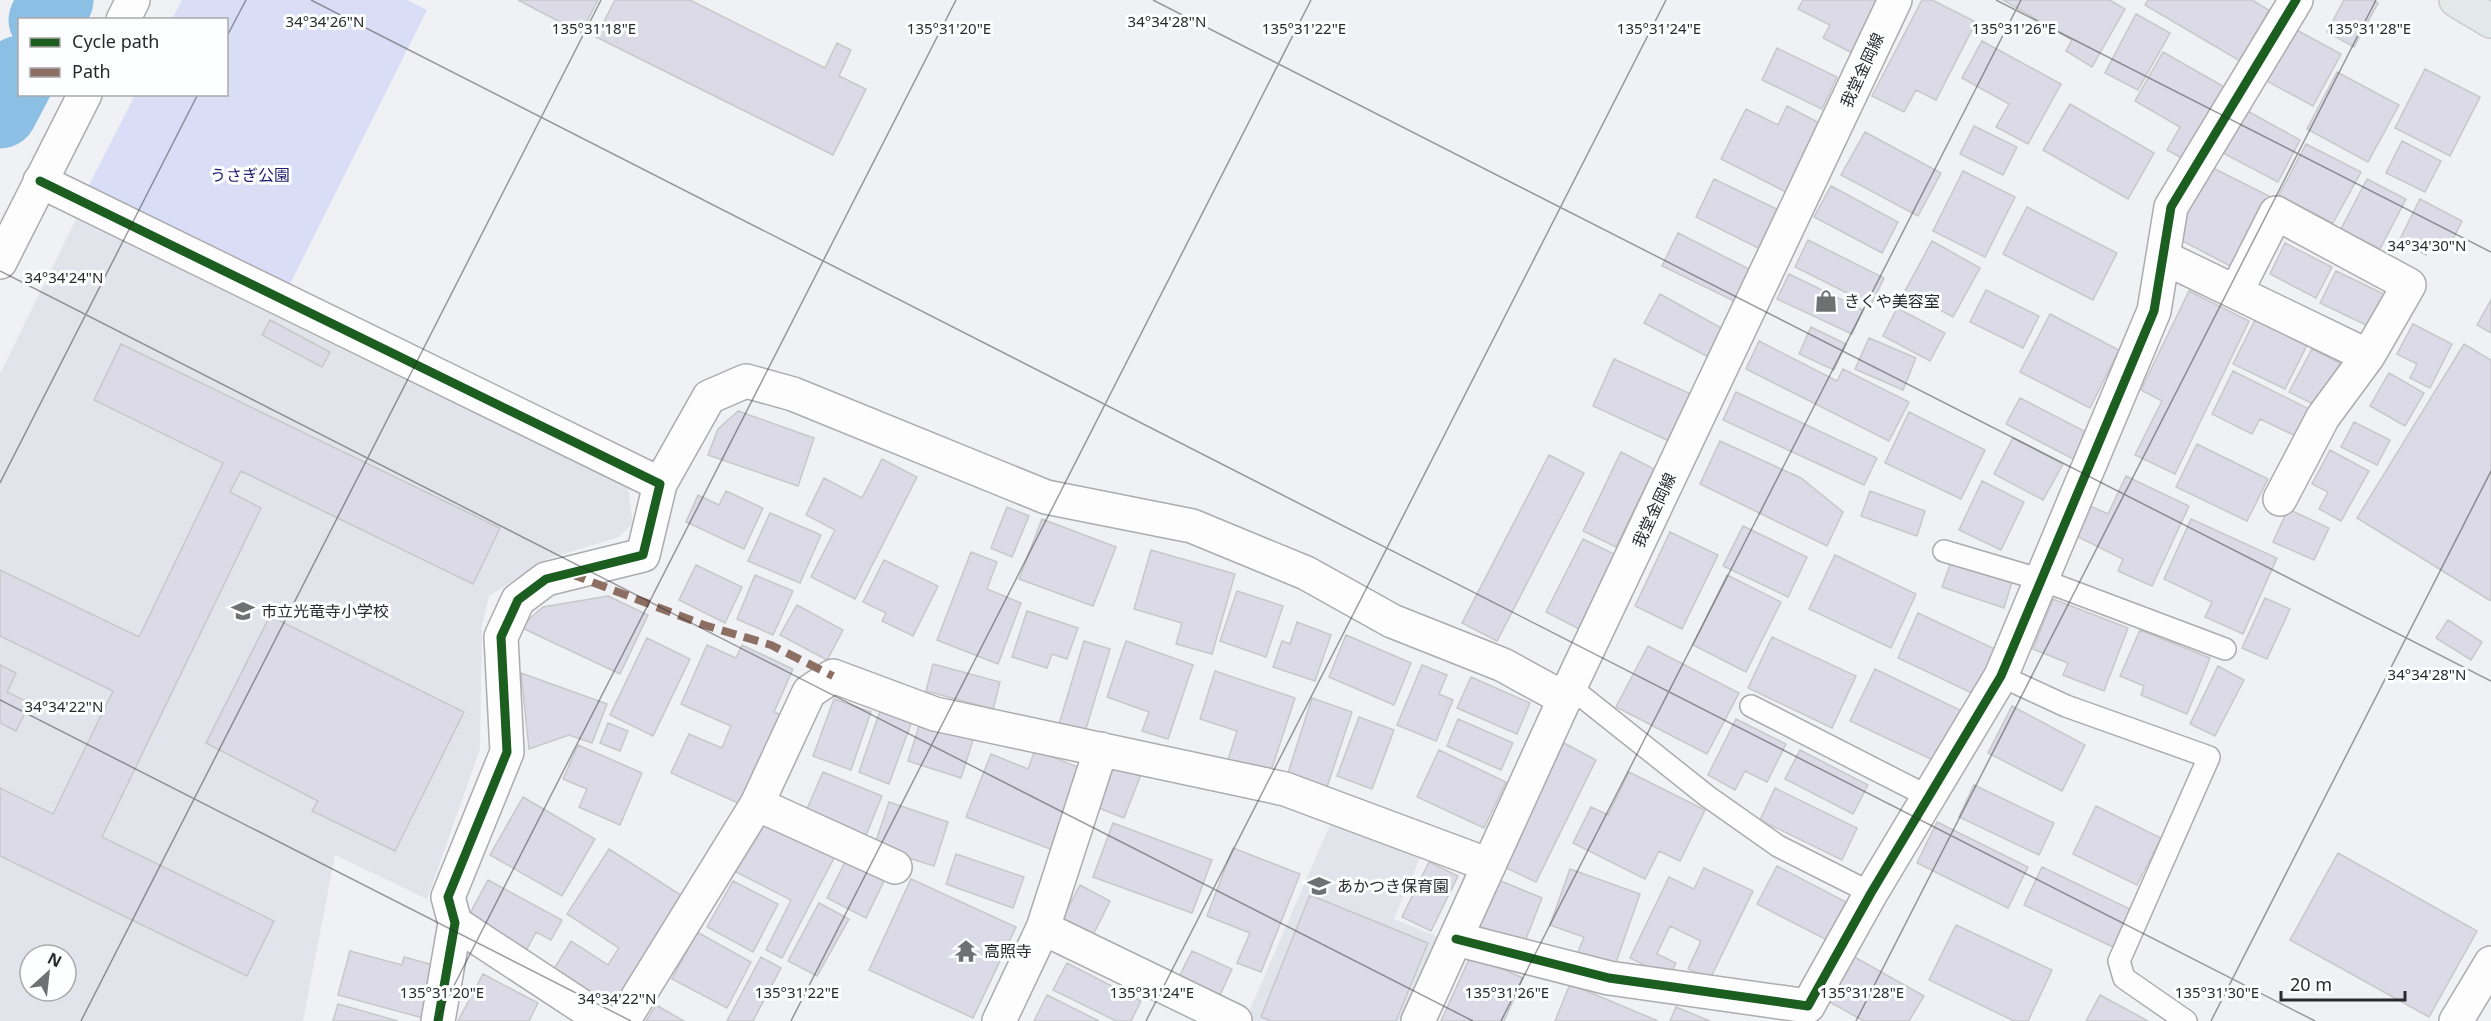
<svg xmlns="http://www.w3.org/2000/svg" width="2491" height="1021" font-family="'Noto Sans','Noto Sans JP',sans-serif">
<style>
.built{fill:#e1e4eb;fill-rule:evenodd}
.green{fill:#d9def6}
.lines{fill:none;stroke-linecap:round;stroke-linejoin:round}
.river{stroke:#8bbfe4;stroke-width:75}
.building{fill:#dcdae6;stroke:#c8c8ca;stroke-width:1.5}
.lane-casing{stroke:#acacaf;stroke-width:24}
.street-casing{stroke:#acacaf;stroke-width:36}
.secondary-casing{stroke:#acacaf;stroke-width:36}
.primary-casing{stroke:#cbcbcd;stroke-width:36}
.lane{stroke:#fdfdfd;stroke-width:21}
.street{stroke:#fdfdfd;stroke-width:33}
.secondary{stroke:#fdfdfd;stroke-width:33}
.primary{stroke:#e2e9e9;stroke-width:33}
.quiet{stroke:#8d6e63;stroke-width:8;stroke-dasharray:15 8;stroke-linecap:butt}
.cycleway-casing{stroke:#fdfeff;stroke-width:13}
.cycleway{stroke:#1b5e20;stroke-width:9}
.ticks{fill:none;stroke:#2a2a2c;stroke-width:1.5;stroke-opacity:0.45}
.labels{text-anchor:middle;stroke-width:6;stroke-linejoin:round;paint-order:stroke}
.street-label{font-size:16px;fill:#2a2a2c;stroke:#fdfeff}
.park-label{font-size:16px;fill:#201c6f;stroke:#fdfeff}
.poi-label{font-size:16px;fill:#2a2a2c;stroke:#fdfeff;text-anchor:start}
.ticks-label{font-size:15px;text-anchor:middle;fill:#2a2a2c;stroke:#fdfeff;stroke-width:6;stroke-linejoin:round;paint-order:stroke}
</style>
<rect width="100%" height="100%" fill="#f0f1f4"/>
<!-- built -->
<path class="built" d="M76,219L628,488L633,523L619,537L547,559L489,596L482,625L480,749L427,899L335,855L303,1021H0V374ZM30,955H66V991H30Z
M1332,820L1420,858L1394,919L1438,937L1402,1021H1245Z"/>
<!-- green -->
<path class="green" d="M182,0H407L427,10L288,288L88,187L135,95L226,94V20L172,19Z"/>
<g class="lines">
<!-- river -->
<path class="river" d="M46,20L56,0
M0,111L20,73"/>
</g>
<!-- building -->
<path class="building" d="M518,0H598L581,33Z
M615,0H690L825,68L837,43L851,50L839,76L866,89L833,155L596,37Z
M1803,0H1879L1852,53L1823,38L1830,25L1798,9Z
M1922,0H1932L1976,22L1936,100L1916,90L1904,112L1872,96Z
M2003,0H2110L2125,9L2092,67L2066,51L2072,40Z
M2148,0H2252L2269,10L2240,61L2145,5Z
M2344,0H2372L2378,3L2354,47L2327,32Z
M2136,14L2170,33L2138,90L2105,73Z
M2291,27L2341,54L2313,106L2263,79Z
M1982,41L2061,84L2028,144L1996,127L2009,104L1962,78Z
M1777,48L1837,77L1822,109L1762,80Z
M2163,52L2228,89L2187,161L2167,150L2180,127L2135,101Z
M2425,69L2480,97L2450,156L2395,128Z
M2337,72L2399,105L2368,162L2307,129Z
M2070,104L2154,153L2128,199L2043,150Z
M1787,106L1821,124L1786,192L1721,159L1746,109L1778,125Z
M2244,109L2300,140L2278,182L2221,152Z
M1974,126L2017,147L2003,175L1960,154Z
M1865,132L1941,173L1918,216L1841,175Z
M2402,141L2441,161L2425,192L2386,173Z
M2306,144L2361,172L2333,223L2279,195Z
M2211,167L2269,196L2232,267L2175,237Z
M1963,171L2015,197L1985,257L1933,231Z
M1714,179L1779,210L1760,249L1696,217Z
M2367,179L2406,199L2380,249L2341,229Z
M1831,186L1898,222L1882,253L1814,217Z
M2420,199L2462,221L2449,247L2434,239L2426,255L2399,241Z
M2027,207L2117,253L2093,300L2003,254Z
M1678,233L1749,269L1734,301L1662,266Z
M1808,240L1884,278L1871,305L1795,267Z
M1932,241L1980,268L1953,317L1905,291Z
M2285,243L2332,267L2316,298L2270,274Z
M2336,271L2384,294L2368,326L2320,303Z
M1789,274L1863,310L1852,334L1777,299Z
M1986,290L2039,316L2023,348L1970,322Z
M2189,291L2249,321L2175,474L2135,455L2162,401L2141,390Z
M1660,294L1725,330L1710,358L1644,323Z
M2491,300V333L2477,325Z
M1897,308L1945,333L1930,361L1883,336Z
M2050,314L2119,350L2090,408L2020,372Z
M2258,314L2278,325L2275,330L2307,345L2285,389L2233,364Z
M270,320L330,352L322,367L262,335Z
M2413,324L2452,344L2430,388L2410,378L2417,364L2397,354Z
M1811,327L1846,344L1834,370L1799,354Z
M1869,338L1916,358L1903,390L1855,369Z
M1759,341L1837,381L1843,369L1909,402L1889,441L1746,369Z
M121,344L500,528L473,584L241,471L230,492L261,508L102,837L274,921L247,976L0,856V788L53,814L113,691L0,636V570L139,637L223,463L94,400Z
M2464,344L2491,360V601L2357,518Z
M2312,349L2340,363L2317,406L2289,392Z
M1614,359L1691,394L1669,441L1593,406Z
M2233,371L2313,411L2300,438L2260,419L2252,434L2212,414Z
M2389,373L2424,393L2405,426L2370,406Z
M1736,392L1877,458L1864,485L1723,420Z
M2020,398L2090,434L2077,461L2006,424Z
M738,411L814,438L798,486L708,455L718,429Z
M1909,412L1985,450L1961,499L1885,463Z
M2354,422L2390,440L2377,465L2341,447Z
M2013,438L2063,464L2043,500L1994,474Z
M1720,441L1801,478L1843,512L1827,546L1700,484Z
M2197,444L2268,479L2247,521L2176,487Z
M2330,450L2369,471L2341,521L2319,509L2328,492L2312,484Z
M1621,452L1654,469L1616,547L1583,531Z
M1549,455L1584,473L1497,641L1462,623Z
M882,459L917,477L855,599L811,577L835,530L806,515L824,478L862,498Z
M2126,476L2189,506L2152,586L2118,571L2123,559L2074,535L2088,505L2108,514Z
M1982,481L2024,502L2001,550L1959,530Z
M726,491L763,508L744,549L686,522L698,495L719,505Z
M1870,491L1925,511L1917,536L1861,516Z
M1007,507L1029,516L1012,557L991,548Z
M2288,509L2329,528L2314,560L2273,542Z
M770,513L821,535L800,583L748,561Z
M1042,519L1116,547L1093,606L1019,579Z
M2191,519L2277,558L2243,634L2205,617L2212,602L2164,579Z
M1743,526L1807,557L1788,597L1723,566Z
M1670,532L1718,555L1682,629L1635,606Z
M1583,539L1616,555L1579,629L1546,612Z
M1151,550L1235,574L1212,654L1176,644L1182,623L1134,609Z
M971,552L997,562L987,589L1021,603L998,664L937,640Z
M1835,555L1916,594L1891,648L1809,609Z
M884,560L938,586L913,636L882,621L886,613L863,602Z
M1951,562L2012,582L2004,608L1942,587Z
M696,565L742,587L725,623L679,600Z
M755,575L793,591L773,635L737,619Z
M1727,575L1781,602L1746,672L1693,645Z
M1237,591L1283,606L1266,657L1220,641Z
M608,596L648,615L620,674L520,627L543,607Z
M2265,598L2290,609L2267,659L2242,648Z
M2053,599L2128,628L2104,691L2063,675L2068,663L2033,649Z
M797,605L843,630L827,660L780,635Z
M1027,611L1078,628L1067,659L1052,654L1047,668L1012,657Z
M1918,613L1997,650L1976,695L1898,658Z
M270,616L464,712L395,851L312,811L318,801L206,743Z
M2448,620L2482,642L2471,660L2436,638Z
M1297,622L1331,635L1315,681L1273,667L1282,641L1290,644Z
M2140,630L2210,658L2187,714L2141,695L2144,686L2120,676Z
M1346,635L1411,663L1394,705L1329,677Z
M1772,637L1856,676L1832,728L1748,688Z
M647,638L690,659L653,736L610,715Z
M1084,641L1110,649L1085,732L1059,724Z
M1126,641L1193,665L1168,739L1142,731L1149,712L1107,697Z
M707,645L736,658L742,645L793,669L774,712L787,717L747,807L671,773L689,734L722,748L731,726L681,704Z
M1648,646L1739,693L1707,754L1616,707Z
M933,664L1000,682L993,709L926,691Z
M0,665L16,673L7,692L30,703L16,731L0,723Z
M1422,665L1447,675L1439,694L1453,700L1436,741L1397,725Z
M2218,666L2244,680L2215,736L2190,724Z
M1875,669L1962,711L1937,762L1850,721Z
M1215,671L1295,698L1270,774L1228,760L1237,731L1200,719Z
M521,673L607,704L592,743L569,735L529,749Z
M1471,677L1530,703L1517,734L1457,708Z
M1312,698L1352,712L1327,787L1288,773Z
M834,699L871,712L851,770L813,756Z
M2012,706L2085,745L2062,791L1988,753Z
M880,711L912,721L889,784L859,772Z
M1359,717L1394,730L1372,789L1337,776Z
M1458,719L1513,743L1501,770L1447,746Z
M1736,719L1786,744L1767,782L1745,771L1735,790L1708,775Z
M608,723L628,731L620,751L600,743Z
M920,723L973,740L961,778L908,761Z
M1564,743L1596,760L1536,882L1502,866Z
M578,745L642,773L620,825L579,807L587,789L563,779Z
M1035,750L1085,770L1053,850L966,817L991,754L1028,769Z
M1439,750L1506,782L1484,828L1417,797Z
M1800,750L1868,785L1853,814L1785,779Z
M1112,760L1142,772L1124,818L1094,806Z
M823,772L882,796L866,835L806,811Z
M1629,772L1705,810L1680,861L1659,851L1645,879L1573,843L1591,807L1608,815Z
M1974,785L2054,823L2039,855L1959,817Z
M1775,788L1857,828L1842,860L1760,820Z
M523,797L595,839L562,896L490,855Z
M889,802L948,822L934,866L874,847Z
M2096,806L2161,838L2137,885L2073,854Z
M761,818L835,856L782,958L766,950L791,900L734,871Z
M1937,822L2028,867L2008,908L1917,863Z
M1113,823L1212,860L1192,913L1093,877Z
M1233,848L1300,874L1261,972L1237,963L1250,933L1207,916Z
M609,849L687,899L614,1011L552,972L571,941L608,965L619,948L567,914Z
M2338,853L2477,931L2429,1017L2290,940Z
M956,854L1024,877L1013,908L946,884Z
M846,860L885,879L866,918L827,898Z
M1429,862L1458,876L1431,931L1402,917Z
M1777,866L1846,902L1827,940L1757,904Z
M2042,867L2130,909L2113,947L2024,905Z
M1704,868L1753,891L1710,979L1688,969L1701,941L1670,926L1657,954L1676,963L1669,977L1630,958L1669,877L1694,889Z
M1570,869L1640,894L1615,965L1578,952L1584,937L1550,925Z
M911,879L1016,927L973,1018L869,970Z
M1496,879L1542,898L1524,944L1477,925Z
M488,880L562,920L551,940L536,932L527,949L468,917Z
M733,881L778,904L753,952L707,927Z
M1080,885L1110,901L1093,935L1062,919Z
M1310,895L1428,943L1396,1021H1271L1261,1017Z
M819,903L849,919L817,976L788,961Z
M1956,925L2052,970L2028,1021H2014L1929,980Z
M697,932L751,962L727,1008L672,979Z
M350,951L402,965L404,957L437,966L423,1018L338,995Z
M1192,951L1232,969L1220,995L1179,977Z
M1471,955L1523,978L1504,1021H1441Z
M1851,955L1924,996L1909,1021H1864L1826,1000Z
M761,957L781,968L753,1021H727Z
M1067,963L1141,1001L1131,1021H1116L1053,990Z
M483,974L538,1003L529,1021H458Z
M1570,984L1658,1021H1555Z
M1047,995L1099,1021H1034Z
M2100,995L2148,1021H2086Z
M338,1004L398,1021H333Z
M656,1005L684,1021H646Z
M1676,1007L1710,1021H1670Z"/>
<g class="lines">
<!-- lane casing -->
<g class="lane-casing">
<path id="lane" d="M1944,551L2042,580L2225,649
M2001,676L2066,706L2209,757L2119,961L2124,978L2186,1021
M1570,687L1707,796L1778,846L1871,893
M1751,706L1929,797"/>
</g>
<!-- street casing -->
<g class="street-casing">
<path id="street" d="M40,181L660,484L643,555L546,579L518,600L501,637L507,752L448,897L455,923L438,1021
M2163,257L2368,356
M2236,292L2276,213L2409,285L2368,356L2323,417L2280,499
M660,484L709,397L746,381L793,394L1046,497L1192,526L1306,573L1392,621L1503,665L1565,699
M757,804L895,867
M455,923L604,1021
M1043,928L1235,1021
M1456,939L1609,978L1808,1006L1871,893L2001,676L2154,311L2171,207L2296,0
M623,1021L757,804L809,692L833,676L935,714L1285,789L1489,865
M999,1021L1043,928L1101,749
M2456,1021L2491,963"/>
</g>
<!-- secondary casing -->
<g class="secondary-casing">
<path id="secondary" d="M123,20L133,0
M0,262L85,94
M1418,1021L1570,687L1895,0"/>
</g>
<!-- primary casing -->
<g class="primary-casing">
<path id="primary" d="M2456,0L2491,21"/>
</g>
<!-- lane -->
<use href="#lane" class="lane"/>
<!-- street -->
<use href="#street" class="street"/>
<!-- secondary -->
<use href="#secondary" class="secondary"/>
<!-- primary -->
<use href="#primary" class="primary"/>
<!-- quiet -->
<path class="quiet" d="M571,574L704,625L771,645L833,676"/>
<!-- cycleway casing -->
<g class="cycleway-casing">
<path id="cycleway" d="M40,181L660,484L643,555L546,579L518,600L501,637L507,752L448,897L455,923L438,1021
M1456,939L1609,978L1808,1006L1871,893L2001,676L2154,311L2171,207L2296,0"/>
</g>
<!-- cycleway -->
<use href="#cycleway" class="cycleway"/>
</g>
<!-- ticks -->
<path class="ticks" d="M311,0L2315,1021M1153,0L2491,681M1996,0L2491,252M226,38L246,0M0,271L1473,1021M0,483L198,94M0,700L631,1021M81,1021L601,0M436,1021L956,0M791,1021L1311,0M1146,1021L1666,0M1501,1021L2021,0M1856,1021L2376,0M2211,1021L2491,471"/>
<!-- icons -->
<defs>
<g id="shop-bare" transform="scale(1.8)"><path d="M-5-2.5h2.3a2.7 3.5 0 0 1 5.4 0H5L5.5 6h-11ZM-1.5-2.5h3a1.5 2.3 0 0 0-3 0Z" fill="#6f7072" stroke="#fdfeff" stroke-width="2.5" paint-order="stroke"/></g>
<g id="school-bare" transform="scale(1.8)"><path d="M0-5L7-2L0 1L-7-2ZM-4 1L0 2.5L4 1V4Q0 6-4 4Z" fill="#6f7072" stroke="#fdfeff" stroke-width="2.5" paint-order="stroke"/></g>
<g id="temple-bare" transform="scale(1.8)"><path d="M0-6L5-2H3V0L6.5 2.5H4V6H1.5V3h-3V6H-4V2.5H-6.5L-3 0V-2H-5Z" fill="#6f7072" stroke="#fdfeff" stroke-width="2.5" paint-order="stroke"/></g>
</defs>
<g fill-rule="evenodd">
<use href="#shop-bare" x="1826" y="301"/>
<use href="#school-bare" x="243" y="611"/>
<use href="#school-bare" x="1319" y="886"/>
<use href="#temple-bare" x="966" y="951"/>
</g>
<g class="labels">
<!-- street labels -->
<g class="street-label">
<text transform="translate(1862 70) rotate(-65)" y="6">我堂金岡線</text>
<text transform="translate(1654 510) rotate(-65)" y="6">我堂金岡線</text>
</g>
<!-- park labels -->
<g class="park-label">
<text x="250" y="181">うさぎ公園</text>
</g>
<!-- poi labels -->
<g class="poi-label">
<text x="1844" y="307">きくや美容室</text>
<text x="261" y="617">市立光竜寺小学校</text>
<text x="1337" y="892">あかつき保育園</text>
<text x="984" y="957">高照寺</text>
</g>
</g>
<g class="ticks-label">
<text x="325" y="27">34°34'26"N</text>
<text x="1167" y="27">34°34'28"N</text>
<text x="594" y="34">135°31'18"E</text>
<text x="949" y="34">135°31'20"E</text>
<text x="1304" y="34">135°31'22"E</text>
<text x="1659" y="34">135°31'24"E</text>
<text x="2014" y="34">135°31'26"E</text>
<text x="2369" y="34">135°31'28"E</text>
<text x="2427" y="251">34°34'30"N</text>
<text x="64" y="283">34°34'24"N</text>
<text x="2427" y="680">34°34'28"N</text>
<text x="64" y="712">34°34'22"N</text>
<text x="442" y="998">135°31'20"E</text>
<text x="797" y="998">135°31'22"E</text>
<text x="1152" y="998">135°31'24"E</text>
<text x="1507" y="998">135°31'26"E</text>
<text x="1862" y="998">135°31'28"E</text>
<text x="2217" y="998">135°31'30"E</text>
<text x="617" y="1004">34°34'22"N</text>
</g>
<!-- legend -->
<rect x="18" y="18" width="210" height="78" fill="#fdfeff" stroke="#a9a9ab" stroke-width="1.5"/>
<rect x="30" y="38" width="30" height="9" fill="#1b5e20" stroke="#a9a9ab" stroke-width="1.5"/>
<text x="72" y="48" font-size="18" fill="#2a2a2c">Cycle path</text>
<rect x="30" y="68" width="30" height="9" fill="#8d6e63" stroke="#a9a9ab" stroke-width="1.5"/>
<text x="72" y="78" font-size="18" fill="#2a2a2c">Path</text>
<!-- north arrow -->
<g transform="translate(48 973) rotate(27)"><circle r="28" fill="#fdfeff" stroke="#a9a9ab" stroke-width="1.5"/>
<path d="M0-4.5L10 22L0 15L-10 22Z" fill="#6f7072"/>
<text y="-9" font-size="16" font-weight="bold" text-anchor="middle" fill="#2a2a2c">N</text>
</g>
<!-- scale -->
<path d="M2281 991v9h124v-9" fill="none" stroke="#2a2a2c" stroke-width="3"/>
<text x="2290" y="991" font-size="18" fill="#2a2a2c" stroke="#fdfeff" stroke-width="4.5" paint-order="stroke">20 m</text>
</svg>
